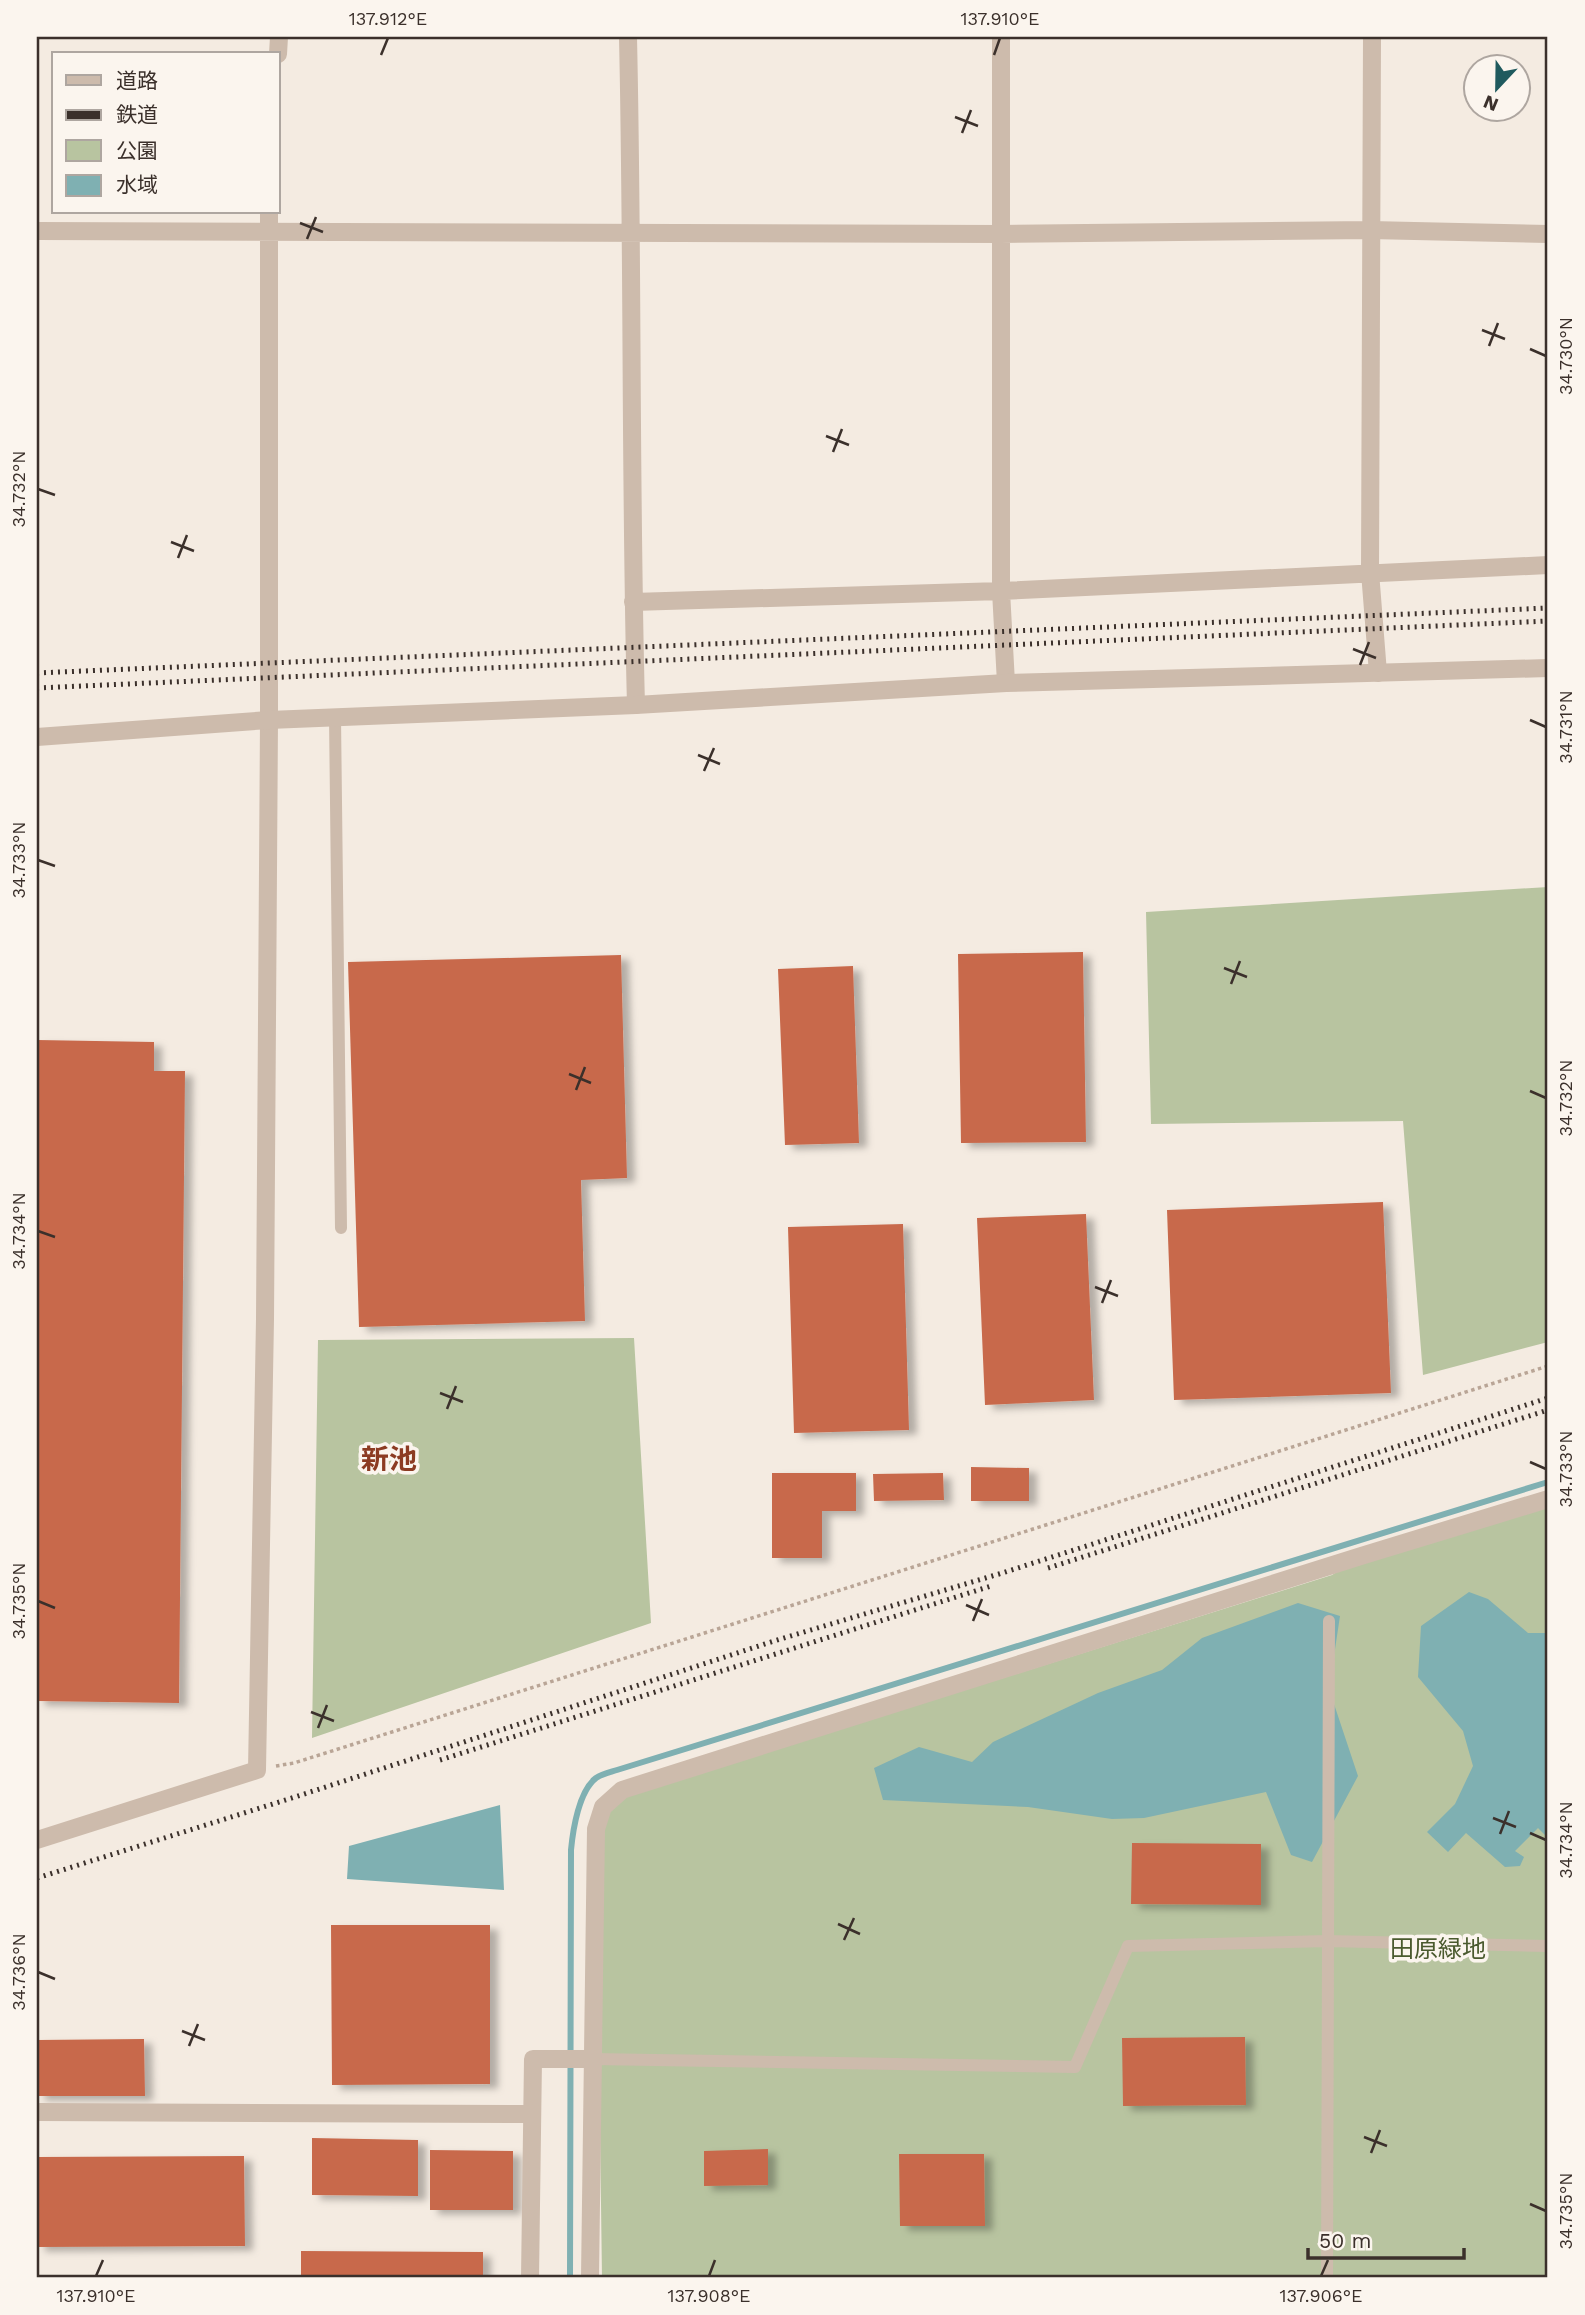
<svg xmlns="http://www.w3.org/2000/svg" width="1585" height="2315" font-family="'Work Sans','Noto Sans JP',sans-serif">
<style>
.green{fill:#b8c4a0}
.water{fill:#7fb0b2}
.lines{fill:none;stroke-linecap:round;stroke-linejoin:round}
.stream{stroke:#7fb0b2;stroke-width:6}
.building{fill:#c8694b;filter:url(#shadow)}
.path{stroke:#b9a596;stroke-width:3.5;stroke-dasharray:3.5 3.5;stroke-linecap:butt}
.service{stroke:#cdbbac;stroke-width:12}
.minor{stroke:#cdbbac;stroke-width:18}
.tertiary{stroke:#cdbbac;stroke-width:18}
.rail{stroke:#3b302b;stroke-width:5;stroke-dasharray:2 5;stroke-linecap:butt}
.ticks{fill:none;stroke:#3b302b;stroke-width:2.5}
.labels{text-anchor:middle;stroke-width:7;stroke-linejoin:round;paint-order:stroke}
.park-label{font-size:24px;fill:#4a5a2e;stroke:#fbf5ee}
.quarter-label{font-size:28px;font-weight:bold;fill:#8c3b22;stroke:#fbf5ee}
.neatline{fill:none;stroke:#3b302b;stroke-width:2.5}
.ticks-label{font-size:18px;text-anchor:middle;fill:#3b302b}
</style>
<defs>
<filter id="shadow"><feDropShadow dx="8" dy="4.5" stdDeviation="3.5" flood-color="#0004"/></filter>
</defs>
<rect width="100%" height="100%" fill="#f4ebe1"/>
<!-- green -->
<path class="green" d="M1548,887V1342L1423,1375L1403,1121L1151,1124L1146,912Z
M634,1338L651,1623L312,1738L318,1340Z
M1548,1499V2278H602L596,1829L610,1801L1332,1575L1361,1556Z"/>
<!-- water -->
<path class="water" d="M1469,1592L1488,1599L1528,1633H1548V1838L1538,1828L1515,1851L1524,1857L1520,1866L1505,1867L1466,1833L1448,1852L1427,1832L1455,1804L1473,1766L1463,1731L1418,1677L1421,1626Z
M1298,1603L1340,1616L1329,1689L1358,1776L1312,1862L1291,1855L1266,1792L1144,1818L1112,1819L1028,1807L883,1800L874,1768L919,1747L972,1762L993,1742L1098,1693L1162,1670L1202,1638Z
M500,1805L504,1890L347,1879L349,1846Z"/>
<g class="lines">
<!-- stream -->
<path class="stream" d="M570,2278L571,1850C573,1829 579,1791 596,1778C602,1774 611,1772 617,1770L1548,1482"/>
</g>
<!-- building -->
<path class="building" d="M1083,952L1086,1142L961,1143L958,954Z
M621,955L627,1178L581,1180L585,1321L359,1327L348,962Z
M853,966L859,1143L785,1145L778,969Z
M37,1040L154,1042V1071H185L179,1703L37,1701Z
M1383,1202L1391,1393L1174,1400L1167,1210Z
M1086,1214L1094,1400L985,1405L977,1218Z
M903,1224L909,1430L794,1433L788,1227Z
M971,1467L1029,1468V1501H971Z
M772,1473H856V1511H822V1558H772Z
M943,1473L944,1500L874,1501L873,1474Z
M1132,1843L1261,1844V1905L1131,1904Z
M331,1925H490V2084L332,2085Z
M1245,2037L1246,2105L1123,2106L1122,2038Z
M144,2039L145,2096H37V2040Z
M312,2138L418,2140V2196L312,2195Z
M768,2149V2185L704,2186V2151Z
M430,2150L513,2151V2210H430Z
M899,2154H984L985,2226H900Z
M244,2156L245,2246L37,2247V2157Z
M301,2251L483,2252V2278H301Z"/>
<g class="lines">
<!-- path -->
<path class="path" d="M276,1766L294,1763L1548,1366"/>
<!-- service -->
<path class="service" d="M335,717L341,1228
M592,2059L1075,2067L1128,1946L1327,1941L1548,1946
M1327,2278L1329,1621"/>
<!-- minor -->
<path class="minor" d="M628,37C633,259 630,482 636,705
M1001,37V591L1006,683
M1372,37L1370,572L1378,673
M278,54L279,37
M37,231L1001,234L1370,230L1548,234
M633,602L1001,591L1548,565
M37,1840L257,1770L265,1319L269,720V212
M37,2112L532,2114
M530,2278L533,2059H592
M590,2278L596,1829L603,1807L622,1790L1361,1556L1548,1499"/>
<!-- tertiary -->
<path class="tertiary" d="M37,737L269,720L636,705L1006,683L1548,668"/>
<!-- rail -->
<path class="rail" d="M37,673L1548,608
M37,688L1548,621
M1048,1568L1548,1410
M440,1760L991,1586
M37,1878L295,1797L774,1641L999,1574L1548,1398"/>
</g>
<!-- ticks -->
<path class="ticks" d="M381,55L388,38M994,55L1000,38M955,117L978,126M962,133L971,110M300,223L323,232M307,239L316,217M1482,330L1505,339M1489,346L1498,323M1530,349L1546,356M826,436L849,445M833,452L842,429M38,489L55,495M171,542L194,551M178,558L187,535M1353,649L1376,658M1360,665L1369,642M1530,720L1546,727M698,755L720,764M704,771L714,748M38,860L55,866M1224,968L1247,977M1231,984L1240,961M569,1074L591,1083M576,1090L585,1067M1530,1091L1546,1098M38,1231L55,1237M1095,1287L1118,1296M1102,1303L1111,1280M440,1393L463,1402M447,1409L456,1386M1530,1462L1546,1469M38,1601L55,1608M966,1605L989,1615M973,1621L982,1599M311,1712L334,1721M318,1728L327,1705M1493,1818L1516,1827M1530,1833L1546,1840M1500,1834L1509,1811M838,1924L860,1934M844,1940L854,1918M38,1972L55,1979M182,2031L205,2040M189,2046L198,2024M1364,2137L1387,2146M1371,2153L1380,2130M1530,2204L1546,2211M96,2276L103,2260M709,2276L715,2260M1321,2276L1328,2260"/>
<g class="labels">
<!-- park labels -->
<g class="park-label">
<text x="1438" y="1957">田原緑地</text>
</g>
<!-- quarter labels -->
<g class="quarter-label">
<text x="389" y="1469">新池</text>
</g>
</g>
<!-- border -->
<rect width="1585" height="2315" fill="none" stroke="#fbf5ee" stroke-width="77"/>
<!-- legend -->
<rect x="52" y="52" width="228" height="161" fill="#fbf5ee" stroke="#aea6a0" stroke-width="2"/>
<rect x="66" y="75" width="35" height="10" fill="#cdbbac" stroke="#aea6a0" stroke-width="2"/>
<text x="116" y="88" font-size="21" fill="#3b302b">道路</text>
<rect x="66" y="110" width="35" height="10" fill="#3b302b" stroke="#aea6a0" stroke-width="2"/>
<text x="116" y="122" font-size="21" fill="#3b302b">鉄道</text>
<rect x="66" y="140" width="35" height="21" fill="#b8c4a0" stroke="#aea6a0" stroke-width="2"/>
<text x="116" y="158" font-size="21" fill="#3b302b">公園</text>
<rect x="66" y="175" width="35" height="21" fill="#7fb0b2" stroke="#aea6a0" stroke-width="2"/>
<text x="116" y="192" font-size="21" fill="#3b302b">水域</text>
<!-- north arrow -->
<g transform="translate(1497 88) rotate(202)"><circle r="33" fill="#fbf5ee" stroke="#aea6a0" stroke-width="2"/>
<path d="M0-5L12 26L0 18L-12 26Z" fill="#1f5a5e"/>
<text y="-10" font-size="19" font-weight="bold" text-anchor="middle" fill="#3b302b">N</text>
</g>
<!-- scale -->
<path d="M1308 2248v10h156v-10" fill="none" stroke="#3b302b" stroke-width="3.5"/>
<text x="1319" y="2248" font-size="21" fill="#3b302b" stroke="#fbf5ee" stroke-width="5" paint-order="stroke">50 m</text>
<rect x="38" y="38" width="1508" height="2238" class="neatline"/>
<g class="ticks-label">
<text x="388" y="25">137.912°E</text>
<text x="1000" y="25">137.910°E</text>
<text transform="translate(1566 356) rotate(-90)" y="6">34.730°N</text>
<text transform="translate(19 489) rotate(-90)" y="6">34.732°N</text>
<text transform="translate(1566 727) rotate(-90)" y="6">34.731°N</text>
<text transform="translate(19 860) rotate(-90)" y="6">34.733°N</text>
<text transform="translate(1566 1098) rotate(-90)" y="6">34.732°N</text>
<text transform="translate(19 1231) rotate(-90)" y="6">34.734°N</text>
<text transform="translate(1566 1469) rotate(-90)" y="6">34.733°N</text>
<text transform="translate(19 1601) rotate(-90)" y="6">34.735°N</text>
<text transform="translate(1566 1840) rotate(-90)" y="6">34.734°N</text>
<text transform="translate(19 1972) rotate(-90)" y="6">34.736°N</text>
<text transform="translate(1566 2211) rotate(-90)" y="6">34.735°N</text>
<text x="96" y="2302">137.910°E</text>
<text x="709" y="2302">137.908°E</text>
<text x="1321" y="2302">137.906°E</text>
</g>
</svg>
